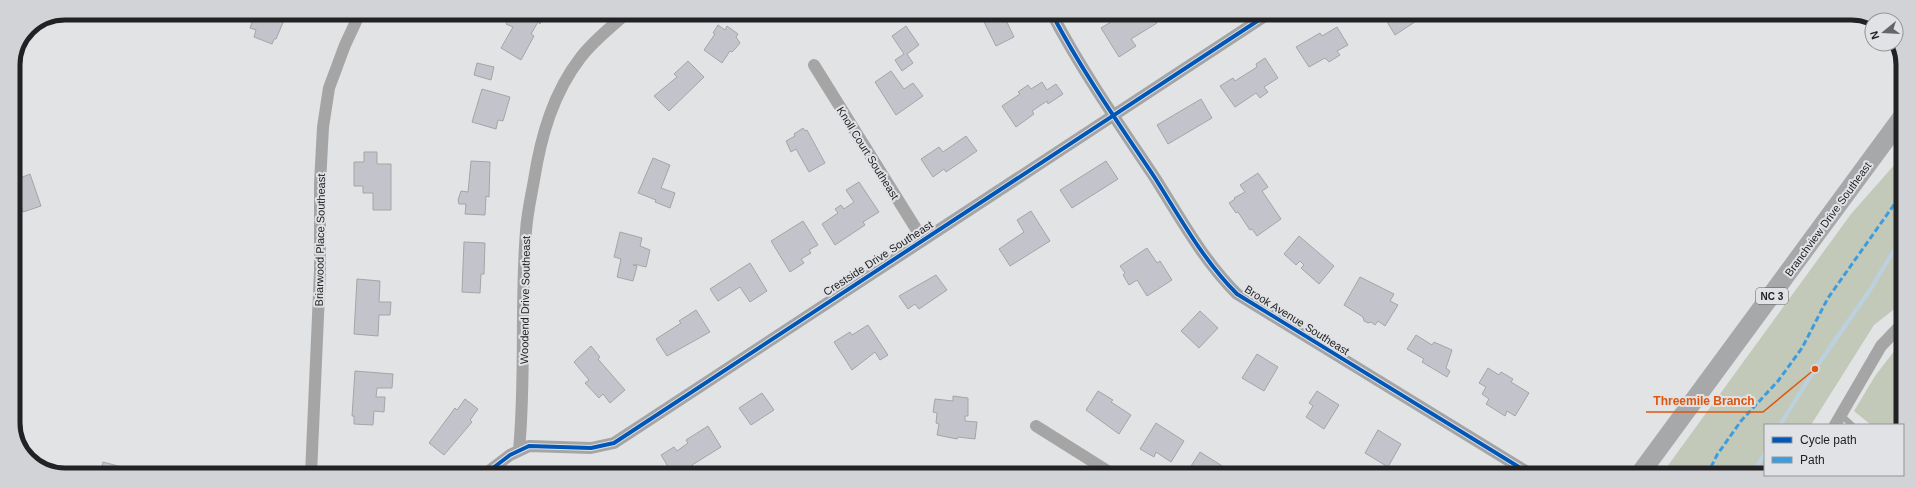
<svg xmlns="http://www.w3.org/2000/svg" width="1916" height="488" font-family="Helvetica,sans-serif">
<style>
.forest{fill:#c3c9b9}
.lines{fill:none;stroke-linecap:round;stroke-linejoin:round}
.stream{stroke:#bcd1e0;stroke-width:4}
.building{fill:#c3c4cb;stroke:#a4a5a6}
.lane{stroke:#a5a5a5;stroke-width:6}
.street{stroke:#a5a5a5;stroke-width:12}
.primary{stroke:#a7a8a9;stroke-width:19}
.quiet{stroke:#3c9ce0;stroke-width:3;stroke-dasharray:6 3;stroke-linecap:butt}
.cycleway-casing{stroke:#e1e2e6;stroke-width:6}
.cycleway{stroke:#0057b8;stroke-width:4}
.labels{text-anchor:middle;stroke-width:4;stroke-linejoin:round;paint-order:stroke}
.shield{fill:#e1e2e6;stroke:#5b5c5e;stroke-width:1}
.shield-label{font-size:10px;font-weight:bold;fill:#222224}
.street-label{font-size:11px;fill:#222224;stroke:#e1e2e6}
.rim{fill:none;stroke:#222224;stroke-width:5}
.leader{fill:none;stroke:#de560d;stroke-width:1.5}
.callout-dot{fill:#de560d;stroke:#e1e2e6;stroke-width:1.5}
.callout-label{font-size:12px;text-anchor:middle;font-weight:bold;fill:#de560d;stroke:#e1e2e6;stroke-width:4;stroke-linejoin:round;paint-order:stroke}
</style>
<rect width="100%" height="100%" fill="#e2e3e5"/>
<!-- forest -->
<path class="forest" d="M1903,155L1902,303L1874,325L1811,425H1765V475H1661L1851,214Z
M1902,341V425H1871L1854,411L1875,376Z"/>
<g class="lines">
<!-- stream -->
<path class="stream" d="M1780,425L1815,369L1870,290L1902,237
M1752,475L1765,453"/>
</g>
<!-- building -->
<path class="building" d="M263,13H287L276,39H274L272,44L254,37L256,30L250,28L255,14L262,16Z
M512,13H546L540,24L538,22L531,34L534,36L521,60L501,48L513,27L506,24Z
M980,14H1003L1014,37L996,46Z
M1124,14H1151L1157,23L1131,39L1136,46L1119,57L1101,28Z
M1395,14H1427L1395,35L1386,20Z
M718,25L725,30L727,26L738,34L736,37L740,43L735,49L732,52L730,51L722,63L704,50L715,34L713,33Z
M906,26L919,45L907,54L913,63L902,71L895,60L904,54L892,36Z
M1337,27L1348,45L1337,51L1340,55L1329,62L1325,58L1309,67L1296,47L1320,33L1322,36Z
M1265,58L1278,78L1264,87L1268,92L1260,98L1256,93L1235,107L1220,86L1233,78L1235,81L1257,67L1256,64Z
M688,61L704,77L669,111L654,96L677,77L674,74Z
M477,63L494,67L491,80L474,75Z
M891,71L904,89L913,83L923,96L896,115L875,82Z
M1042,82L1047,90L1056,84L1063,94L1048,104L1047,101L1032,111L1034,114L1016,127L1002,106L1020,94L1018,92L1028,85L1031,89Z
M482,89L510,97L503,121L498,120L496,129L472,122Z
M1201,99L1212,118L1168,144L1157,125Z
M803,128L805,131L807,130L825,163L809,172L796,149L791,152L786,141L795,136L794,134Z
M966,136L977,151L946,172L944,169L933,177L921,159L939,147L943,152Z
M364,152H377V164H391V210H373V193H363V186H354V162H364Z
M653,158L670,165L661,188L675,193L670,208L655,202L656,200L638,193Z
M471,161L490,162L489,197L486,196L485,215L465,214L466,204H459L458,200L461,191L468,192Z
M1106,161L1118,179L1072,208L1060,190Z
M1258,173L1268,187L1262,191L1281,219L1257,236L1252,229L1250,230L1238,212L1236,213L1229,203L1235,199L1234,198L1245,192L1240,185Z
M30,174L41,206L23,212L21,206L13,209V181Z
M859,182L879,212L863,222L865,225L835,245L822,224L838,213L835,209L841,205L844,209L854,202L846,190Z
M1031,211L1050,241L1010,266L999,249L1024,232L1017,220Z
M803,221L818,245L809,250L811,253L801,259L804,263L790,272L771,241Z
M620,232L642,238L640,246L650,250L646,267L634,264L633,265L637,266L633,281L617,277L621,259L614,257Z
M1299,236L1334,266L1319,284L1301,268L1304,265L1300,261L1296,265L1284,254Z
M464,242L485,243L484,274H481L480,293L462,292Z
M1147,248L1157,263L1160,261L1172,280L1147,296L1137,280L1129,285L1123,275L1125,273L1120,266Z
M750,263L767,291L750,302L740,287L718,301L710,289Z
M936,275L947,290L919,309L915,304L908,309L899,296Z
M1360,277L1394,294L1390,301L1398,305L1385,326L1378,321L1375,325L1371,322L1368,323L1364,321L1363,317L1344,305Z
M357,279L380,281L379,302H391L390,315H379L378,336L354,334Z
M696,310L710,332L667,356L656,339L681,323L679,321Z
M1200,311L1218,328L1199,348L1181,331Z
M868,325L888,355L880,360L875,352L852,370L834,342L850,332L852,335Z
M1416,335L1432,345L1434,342L1452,350L1446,368L1450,371L1447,377L1422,362L1424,359L1407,349Z
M591,346L600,357L598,359L625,390L610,403L603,394L599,398L585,383L589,380L574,362Z
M1257,354L1278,367L1264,391L1242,378Z
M1488,368L1499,375L1501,372L1513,379L1511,382L1529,393L1515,416L1507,411L1505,416L1486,404L1489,399L1482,394L1486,387L1479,383Z
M355,371L393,374L392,388H377L376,397H385L384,412L374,411L373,425L354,424V416H352Z
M1098,391L1113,400L1111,402L1131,415L1119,434L1086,410Z
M1317,391L1339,405L1324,429L1306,417L1313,406L1309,403Z
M762,393L774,410L751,425L739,408Z
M953,396L968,398V416H965V421L977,422L975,439L958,437L957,439L937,435L939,424L936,423L937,413L933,412L935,399L953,401Z
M465,399L478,409L470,420L472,422L444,455L429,443L455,408L457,410Z
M1156,423L1184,441L1171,462L1156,452L1154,457L1140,449Z
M708,426L721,447L692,465L697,472L693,474H678L673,467L670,470L661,455L674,447L677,451L688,443L686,440Z
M1378,430L1401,444L1388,467L1365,453Z
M1200,452L1227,469L1223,475L1186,474Z
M103,462L137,471L136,474H100Z
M991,468L1002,475L988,474Z
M1443,470L1451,475H1441Z"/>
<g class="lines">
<!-- lane -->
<path class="lane" d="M1841,415L1852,425"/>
<!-- street -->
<path class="street" d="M1052,14C1082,71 1119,124 1155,178C1181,219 1203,260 1237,294L1532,475
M814,65L923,240
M1835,425L1881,346L1902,324
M1036,426L1114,475
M519,450C526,377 520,304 526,231C527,214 531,197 534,180C541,136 553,93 581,57C594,40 611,27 627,13
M311,474L320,271V183L323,127L329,88L345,45L360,13
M485,474L510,455L529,446L591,448L614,443L1268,14"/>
<!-- primary -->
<path class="primary" d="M1639,475L1903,116"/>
<!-- quiet -->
<path class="quiet" d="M1707,475L1717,455L1741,421L1778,381L1802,348L1828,298L1903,192"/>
<!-- cycleway casing -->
<g class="cycleway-casing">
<path id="cycleway" d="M1052,14C1082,71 1119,124 1155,178C1181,219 1203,260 1237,294L1532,475
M485,474L510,455L529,446L591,448L614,443L1268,14"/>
</g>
<!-- cycleway -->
<use href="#cycleway" class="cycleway"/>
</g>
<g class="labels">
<!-- shield labels -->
<rect class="shield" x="1756" y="288" width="32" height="16" rx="3"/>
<g class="shield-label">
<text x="1772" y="300">NC 3</text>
</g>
<!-- street labels -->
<g class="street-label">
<text transform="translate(868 153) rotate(58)" y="4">Knoll Court Southeast</text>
<text transform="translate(1828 219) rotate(-54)" y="4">Branchview Drive Southeast</text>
<text transform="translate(320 240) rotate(-89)" y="4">Briarwood Place Southeast</text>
<text transform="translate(878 258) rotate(-33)" y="4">Crestside Drive Southeast</text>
<text transform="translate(525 300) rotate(-89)" y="4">Woodend Drive Southeast</text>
<text transform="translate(1297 320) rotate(32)" y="4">Brook Avenue Southeast</text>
</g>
</g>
<!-- crop -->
<path d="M0 0H1916V488H0ZM65 20H1851A45 45 0 0 1 1896 65V423A45 45 0 0 1 1851 468H65A45 45 0 0 1 20 423V65A45 45 0 0 1 65 20Z" fill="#d2d3d6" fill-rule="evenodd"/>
<path class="rim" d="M65 20H1851A45 45 0 0 1 1896 65V423A45 45 0 0 1 1851 468H65A45 45 0 0 1 20 423V65A45 45 0 0 1 65 20Z"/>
<!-- callouts -->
<path class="leader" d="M1815 369L1763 412H1646"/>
<circle class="callout-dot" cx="1815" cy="369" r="4"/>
<g class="callout-label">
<text x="1704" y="405">Threemile Branch</text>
</g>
<!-- legend -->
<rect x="1764" y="424" width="140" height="52" fill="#e1e2e6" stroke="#959598"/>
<rect x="1772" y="437" width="20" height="6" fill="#0057b8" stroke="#959598"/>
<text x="1800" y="444" font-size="12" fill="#222224">Cycle path</text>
<rect x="1772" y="457" width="20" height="6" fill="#3c9ce0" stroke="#959598"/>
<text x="1800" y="464" font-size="12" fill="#222224">Path</text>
<!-- north arrow -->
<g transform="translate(1884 32) rotate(252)"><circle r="19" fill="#e1e2e6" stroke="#959598"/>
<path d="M0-3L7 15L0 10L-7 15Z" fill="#656668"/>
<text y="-6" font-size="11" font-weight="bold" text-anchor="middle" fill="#222224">N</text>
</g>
</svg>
